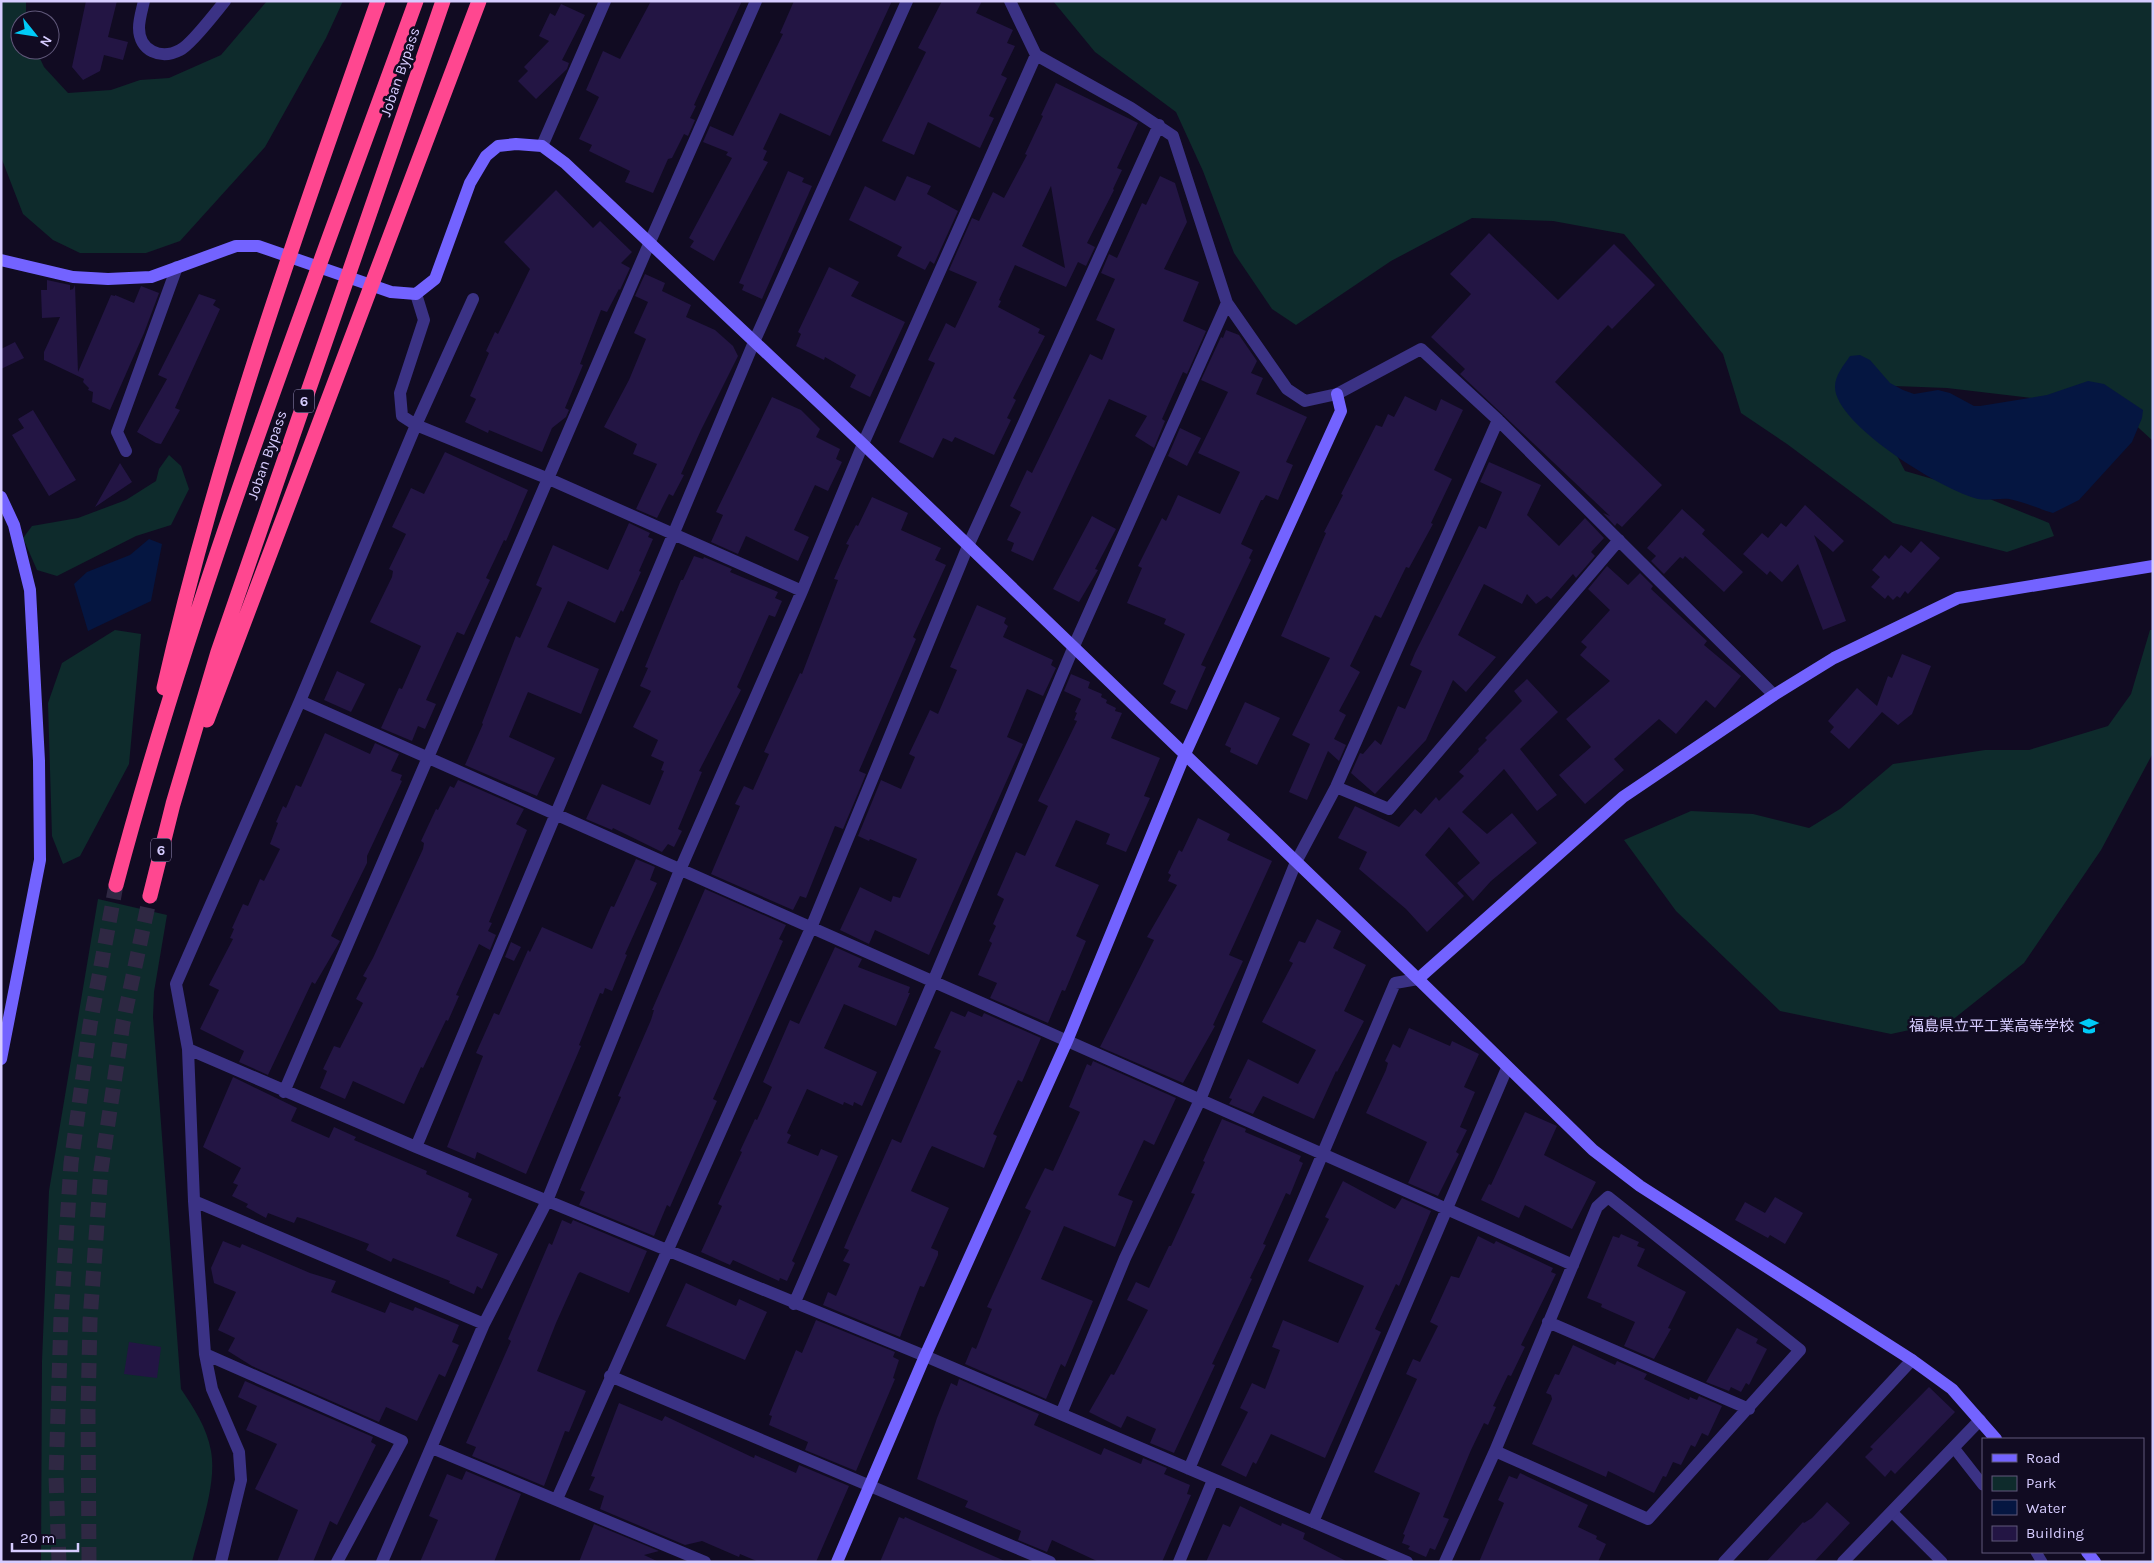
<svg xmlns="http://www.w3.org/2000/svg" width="2154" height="1563" font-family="Karla,'Noto Sans JP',sans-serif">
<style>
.green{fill:#0e2b2c}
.water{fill:#051641}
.building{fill:#231544;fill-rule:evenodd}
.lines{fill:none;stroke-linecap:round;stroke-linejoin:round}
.highway-tunnel{stroke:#2f2843;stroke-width:15;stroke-dasharray:15 8;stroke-linecap:butt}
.lane{stroke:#3b3285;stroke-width:11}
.street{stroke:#3b3285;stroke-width:12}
.secondary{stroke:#7363ff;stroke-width:12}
.highway{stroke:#ff4790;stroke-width:15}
.labels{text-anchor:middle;stroke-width:5;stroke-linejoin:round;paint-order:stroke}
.shield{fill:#110b22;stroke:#9b92bd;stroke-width:1}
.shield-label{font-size:14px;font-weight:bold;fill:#d6ccff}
.street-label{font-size:15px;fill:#d6ccff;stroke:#110b22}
.poi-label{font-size:15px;fill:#d6ccff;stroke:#110b22;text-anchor:end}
</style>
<rect width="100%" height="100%" fill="#110b22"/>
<!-- green -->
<path class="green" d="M1,1H26V20H20V50H36L44,67L68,93L111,90L140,80L169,78L221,55L267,1H343L326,38L265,147L180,241L146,253H80L53,240L23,214L1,157Z
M1053,1H2153V441L2117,408L1947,388L1895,386L1877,418L1905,471L1960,487L2049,523L2054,536L2007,552L1893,523L1787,444L1741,413L1723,354L1624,234L1553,221L1472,218L1391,261L1296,325L1272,309L1234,253L1203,171L1176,112L1095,52Z
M169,455L181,466L189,489L171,525L136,536L57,576L37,570L23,538L32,526L78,518L126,500L156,481L159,469Z
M115,630L141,634L129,764L80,856L63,864L52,836L48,703L62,663Z
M2150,630H2153V753L2101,850L2024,963L1951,1021L1891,1034L1780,1011L1676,911L1624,840L1691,811L1753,814L1809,828L1840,809L1893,764L1985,750H2029L2108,726L2131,694Z
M98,899L167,915L154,992L153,1017L181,1389C194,1408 207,1428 211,1451C217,1484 200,1529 192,1562H41L42,1361L49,1191Z"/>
<!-- water -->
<path class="water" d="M1860,355L1870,360L1890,383L1903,390L1914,394L1938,390L1950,393L1974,406H1980L2047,395L2088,381L2104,384L2143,410L2142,418L2132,442L2079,500L2053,513C2039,509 2024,502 2009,499C1999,498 1988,501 1978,499C1944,491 1835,425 1835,387C1835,375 1844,365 1850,356Z
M149,539L162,544L151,601L88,631L74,584L87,572L130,555Z"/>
<!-- building -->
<path class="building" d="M86,1H117L108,37L128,42L123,60L104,55L100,71L83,80L72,67Z
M651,1H742L694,105L696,106L690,118L695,120L688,136L684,134L672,158L668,159L653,193L625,182L630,171L589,151L592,145L579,139L599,97L586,90L603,51L620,59Z
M794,1H892L830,136L780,113L763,149L767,151L763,160L768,162L714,261L690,247L694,241L689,238L732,158L726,155L728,152L703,142L710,126L733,136L783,34L780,33Z
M942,1H982L976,13L1013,30L1007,43L1015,46L1001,75L1007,78L989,116L994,118L980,148L928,122L914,155L882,141L926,52L918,48Z
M561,4L585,15L562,60L569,63L567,69L536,99L518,81L528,71L524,67L549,41L539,36L550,13L555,16Z
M1056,83L1138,123L1117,168L1122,170L1113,189L1114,190L1087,243L1095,247L1086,266L1078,262L1066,287L1015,265L999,300L1001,301L998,307L1040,329L1038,333L1045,336L1013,398L1016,400L1007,418L1011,420L994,455L955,437L952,442L943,438L933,458L899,442L935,363L928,360L946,323L955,328L977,282L949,270L972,218L979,221L993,192L1004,198L1027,155L1025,154L1043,116L1041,115ZM1051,186L1065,268L1022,246Z
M788,171L804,178L802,182L812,186L762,299L742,290L744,285L739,283Z
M907,176L931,186L927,194L958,211L934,264L930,261L925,270L897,256L902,247L849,220L865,186L895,201Z
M1160,176L1175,183L1187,222L1164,269L1199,282L1183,321L1206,331L1187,374L1183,372L1162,419L1165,421L1154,448L1135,436L1147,416L1109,399L1033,561L1011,551L1014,543L1007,540L1021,512L1010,506L1027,470L1032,473L1090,354L1102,360L1115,329L1096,320L1115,279L1101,273L1109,254L1117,258L1142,203L1146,205Z
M556,190L593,228L600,221L632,252L621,263L630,268L620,290L619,289L607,312L601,310L580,364L583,365L565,408L569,410L566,417L552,428L542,452L489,430L488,433L465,422L476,399L470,396L489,353L486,351L495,332L498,334L530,269L504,242Z
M1489,233L1558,300L1614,244L1655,285L1612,329L1608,325L1555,382L1662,485L1622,527L1617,523L1615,526L1603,513L1610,516L1460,374L1465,369L1431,337L1471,294L1450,274Z
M829,267L859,282L851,296L905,322L870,397L850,387L856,375L825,357L824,360L796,346L801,334L798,332Z
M645,274L665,283L662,291L691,305L686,317L715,330L733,346L738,356L701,430L681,474L684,475L673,496L669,494L657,518L636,509L657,464L633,454L637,444L604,427L629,380L646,339L634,333L648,302L635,296Z
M47,280L70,285V290L73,289L75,285L78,372L111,295L115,296V295L134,303L141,286L159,293L144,333L110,410L92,402L93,392L88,390L89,388L83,382L84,379L44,360V352L60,317L42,318L41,290H47Z
M199,294L216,300L213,305L220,309L175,408L180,410L161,444L156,443L137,432L167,379L158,375Z
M1226,330L1239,335L1257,361L1251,373L1263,378L1256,394L1307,417L1286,462L1293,465L1278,500L1266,495L1263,500H1261L1241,544L1253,550L1249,558L1251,560L1201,665L1206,667L1187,710L1170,703L1176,691L1163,684L1185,634L1164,624L1166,619L1127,603L1142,568L1138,566L1162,518L1166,521L1178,495L1220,514L1240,472L1198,453L1228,392L1201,380L1221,337L1223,338Z
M15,342L24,358L1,369V349Z
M1405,396L1436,411L1441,399L1463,410L1434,470L1452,479L1431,523L1433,524L1409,568L1406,567L1381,618L1375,615L1350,666L1360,672L1339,711L1346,715L1334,739L1346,745L1339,761L1328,751L1307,800L1289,792L1310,744L1292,735L1330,658L1281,636L1326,533L1324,532L1343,495L1341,494L1376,425L1382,427L1388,414L1394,417Z
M772,397L801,410L820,429L816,437L840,449L836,459L842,462L828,491L815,485L794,530L809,537L798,561L746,536L738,554L711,542L723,515L716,512Z
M33,410L76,480L49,496L12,435L24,428L18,419Z
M1180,428L1201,438L1187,466L1168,456Z
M445,452L528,490L506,541L504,540L486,578L490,580L464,635L457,632L426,700L436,704L425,729L418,726L412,741L381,728L399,688L402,689L421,646L370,622L392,577L393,571L389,569L406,534L392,527L411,488L424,494Z
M1489,462L1541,485L1527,515L1559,546L1585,518L1604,538L1591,552L1595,556L1576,578L1573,574L1551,599L1547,596L1536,604L1527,594L1522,604L1484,584L1458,635L1496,657L1466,692L1453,680L1426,740L1375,794L1351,773L1360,753L1363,754L1375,740L1381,745L1398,706L1405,709L1422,671L1410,665L1415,653L1479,526L1486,529L1502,492L1480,482Z
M120,463L132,482L95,507Z
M872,497L908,513L901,530L941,548L935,560L946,565L913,637L916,639L859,771L866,774L843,829L835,826L806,898L800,896L793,910L711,874L740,806L735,804L744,786L753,790L769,754L764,752L800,673L802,674L838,580L834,579L849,545L846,544L856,525L858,526Z
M1805,505L1844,541L1833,552L1814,535L1846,621L1823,630L1798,564L1782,582L1770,571L1767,575L1743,554L1762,533L1768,538L1781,523L1786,527Z
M1682,509L1705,530L1702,534L1743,572L1724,592L1685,556L1683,559L1680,557L1664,574L1651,561L1656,556L1647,548Z
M1092,516L1116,529L1095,569L1098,570L1079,602L1053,589Z
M629,523L650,533L648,537L653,539L639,571L641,572L623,612L621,610L615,623L568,601L547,647L599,669L581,714L528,692L509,737L555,758L537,796L465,765L483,724L482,723L516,636L520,638L542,588L536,585L553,545L608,570Z
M1921,541L1940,558L1908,594L1905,591L1900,598L1897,596L1893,600L1888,595L1885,599L1871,587L1880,577L1872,570L1885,555L1889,559L1901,545L1911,553Z
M694,556L703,559L704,557L732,569L730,572L778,592L775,598L782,601L775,617L769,615L737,687L741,690L699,771L702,772L678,829L682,831L674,847L668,844L662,852L613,828L612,830L586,819L602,784L650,805L664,771L661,770L664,762L651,756L658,740L633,727L651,691L640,686L648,668L645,667L681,580H683Z
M1607,566L1628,585L1640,573L1653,586L1651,589L1707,641L1704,645L1741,676L1715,708L1706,700L1676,734L1659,719L1614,759L1624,770L1585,804L1559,775L1591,747L1566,719L1610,681L1580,655L1587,647L1581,642L1610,610L1588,589Z
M977,605L1006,618L1004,623L1008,626L1003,637L1053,660L1051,665L1056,668L1043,696L1027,689L1007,737L1023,744L929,955L875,930L869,944L840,930L860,887L891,902L893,896L900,898L917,859L870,839L869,841L858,836L881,780L901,789L915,757L909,754L930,710L938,714L957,670L950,667Z
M1902,654L1931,666L1912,714L1898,725L1882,712L1849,749L1830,732L1834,727L1828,721L1857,688L1877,706L1888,676L1892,678Z
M337,671L365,684L351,712L324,700Z
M1071,674L1090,682L1088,688L1102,694L1101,697L1107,700L1106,703L1116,708L1115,711L1122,713L1111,738L1160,758L1144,796L1150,798L1126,852L1106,844L1110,834L1076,820L1055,866L1099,885L1076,936L1086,941L1065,991L1062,990L1048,1023L990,998L997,983L978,975L992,943L989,941L996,926L993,924L1004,899L997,895L1016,852L1025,856L1048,806L1038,801L1077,721L1074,720L1077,713L1075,712L1081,699L1064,691Z
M1527,679L1558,712L1520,749L1557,795L1537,811L1504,769L1462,812L1487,834L1512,813L1537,843L1491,881L1473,901L1457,883L1480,863L1449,827L1425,855L1464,896L1427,932L1406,909L1359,869L1367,852L1338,838L1355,806L1399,827L1415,809L1421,814L1436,797L1439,801L1464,776L1459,772L1479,751L1478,749L1487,740L1485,738L1522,701L1514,691Z
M1245,702L1280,718L1257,765L1230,752L1231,748L1225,745Z
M325,733L370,754L375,743L399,754L391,771L402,775L400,780L402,781L367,856V863L331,936L340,941L315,984L312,982L268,1075L239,1062L244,1051L200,1029L219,990L209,985L233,939L230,938L234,929L232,928L243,904L248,906L260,879L264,881L280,849L270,844L278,823L276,822L283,806L286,808L296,785L301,787Z
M458,780L524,809L516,824L527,830L489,922L492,923L488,931L496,935L490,950L479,944L456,995L459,996L448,1021L446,1020L423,1068L421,1067L404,1104L353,1081L345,1099L320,1088L327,1071L323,1069L334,1046L340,1048L363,1003L356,999L367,978L363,976L373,958L423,849L424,843L421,841L436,809L438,810L450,786L454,788Z
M1198,818L1230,834L1227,840L1272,861L1229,955L1243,961L1213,1025L1215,1026L1183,1083L1100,1047L1154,940L1147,937L1177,885L1168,881L1171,875L1168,873L1179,850L1182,852Z
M636,859L655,867L650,880L657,883L625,954L627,955L612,991L605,988L603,994L600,993L579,1045L581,1046L526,1174L477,1152L475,1159L447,1147L483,1056L476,1053L494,1013L499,1015L528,950L530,952L542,927L592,949L611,906L614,907Z
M705,889L786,925L779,939L783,941L713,1099L717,1101L677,1191L670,1207L667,1205L654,1236L579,1205L585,1192L580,1190L621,1097L618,1096L651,1020L654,1010H652Z
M1317,919L1341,931L1333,948L1366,965L1344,1011L1364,1021L1337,1072L1336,1071L1314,1119L1263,1096L1253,1114L1229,1104L1232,1099L1229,1098L1248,1059L1298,1084L1316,1050L1262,1022L1293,963L1289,961L1299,941L1305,943Z
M511,942L521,947L514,961L505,957Z
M835,947L862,959L858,967L910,987L908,993H910L896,1026L844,1004L824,1048L877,1072L862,1106L854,1102L853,1106L844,1102L843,1105L807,1089L787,1133L791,1135L787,1143L818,1156L821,1149L838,1156L792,1261L795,1263L787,1281L780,1278L779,1281L733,1260L730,1265L701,1252L722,1206L718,1204L742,1152L740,1151L755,1119L757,1120L772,1087L763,1082L790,1020L799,1024Z
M951,1011L965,1017L968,1011L982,1017L984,1013L1041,1038L1022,1082L1018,1080L993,1134L997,1136L984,1168L932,1146L929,1151L911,1191L949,1208L931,1248L938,1251V1255L924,1287L920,1286L900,1337L823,1305L828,1292L836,1296L850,1264L843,1261L849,1250L844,1248L849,1236L892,1139L901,1143L941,1051L934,1048Z
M1409,1028L1450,1046L1452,1041L1479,1054L1464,1087L1475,1092L1460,1127L1467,1130L1456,1152L1459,1154L1438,1196L1408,1183L1427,1142L1366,1113L1386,1070L1388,1063L1385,1061L1393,1044L1400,1048Z
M1093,1061L1176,1098L1154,1145L1144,1140L1118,1195L1133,1201L1115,1247L1064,1226L1041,1279L1093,1301L1065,1367L1061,1364L1046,1399L965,1364L972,1347L976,1349L992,1309L987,1307L1031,1211L1025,1208L1045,1168L1053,1171L1080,1112L1069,1107L1087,1064L1091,1066Z
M233,1077L297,1108L291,1121L329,1138L334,1127L356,1137L354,1140L427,1171L426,1174L469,1193L468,1197L472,1199L456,1236L498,1254L482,1289L477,1286L474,1294L449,1283L450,1281L393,1258L391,1262L366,1250L369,1244L304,1219L297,1217L294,1223L268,1213L266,1218L246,1207L248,1204L232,1196L238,1185L233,1183L241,1168L203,1147Z
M1525,1112L1557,1126L1544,1155L1596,1182L1572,1229L1525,1205L1519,1218L1481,1200L1489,1184L1491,1185Z
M1222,1119L1246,1129L1245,1132L1301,1156L1299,1161L1303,1163L1290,1195L1286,1193L1263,1244L1266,1245L1250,1278L1252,1279L1212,1364L1215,1365L1174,1453L1150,1443L1156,1429L1127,1416L1121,1428L1089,1412L1111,1374L1114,1375L1148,1310L1127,1300L1136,1282L1149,1288L1169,1246H1171L1195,1194L1191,1193L1205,1162L1203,1161Z
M1343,1181L1395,1209L1402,1198L1431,1211L1399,1286L1396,1284L1375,1329L1381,1332L1325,1458L1271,1434L1256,1464L1253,1462L1246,1477L1221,1465L1248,1412L1240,1408L1252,1383L1265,1389L1280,1350L1272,1347L1283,1320L1338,1343L1364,1286L1308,1261L1329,1219L1325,1217Z
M1775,1197L1803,1213L1785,1244L1770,1235L1768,1238L1735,1220L1745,1202L1765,1213Z
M562,1220L571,1224L573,1220L647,1251L629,1293L580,1272L578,1274L556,1323L537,1371L586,1391L569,1432L565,1431L544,1486L472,1456L476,1447L466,1443L511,1341L508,1339L549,1243L552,1245Z
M1621,1234L1639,1242L1637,1246L1645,1249L1637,1266L1686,1292L1668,1328L1671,1329L1654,1359L1624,1346L1635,1322L1601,1307L1602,1304L1587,1298L1613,1236L1619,1238Z
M1478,1236L1494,1244L1496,1241L1553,1268L1551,1272L1556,1274L1521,1345L1525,1347L1511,1376L1508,1375L1493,1406L1496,1407L1488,1425L1484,1423L1471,1450L1443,1517L1449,1519L1435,1550L1430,1548L1426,1557L1408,1549L1410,1546L1402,1543L1405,1535L1403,1534L1420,1493L1374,1472L1417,1379L1406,1374L1413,1359L1420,1362L1438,1326L1430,1322L1451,1276L1459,1278Z
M223,1241L240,1248L242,1244L310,1273L336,1281L331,1292L385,1313L390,1302L413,1311L415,1307L459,1325L452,1342L459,1345L445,1377L439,1374L417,1421L386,1407L379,1422L252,1366L228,1351L235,1338L218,1330L236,1292L214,1283L211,1268Z
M686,1283L736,1306L739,1299L767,1312L745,1360L666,1326Z
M816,1320L895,1352L893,1357L899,1360L893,1378L895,1379L856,1471L805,1450L808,1442L769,1425L772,1416L769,1415L796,1350L802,1353Z
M1737,1328L1758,1339L1756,1343L1767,1349L1749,1385L1746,1383L1741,1392L1731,1387L1729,1391L1706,1382Z
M129,1342L161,1347L157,1378L124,1374Z
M1573,1345L1615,1365L1617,1361L1647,1374L1644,1379L1689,1400L1690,1397L1697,1400L1699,1396L1722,1406L1708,1436L1702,1433L1695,1447L1691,1445L1681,1465L1673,1462L1666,1477L1663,1476L1654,1493L1608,1471L1606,1477L1532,1444L1552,1399L1551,1395L1546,1393L1555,1374L1559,1375Z
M959,1379L1039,1414L1034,1425L1101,1455L1104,1448L1141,1464L1143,1458L1167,1468L1164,1474L1190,1485L1187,1494L1191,1495L1162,1562H1099L1052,1540L1047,1552L1018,1540L1021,1531L965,1507L968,1501L917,1479L937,1418L951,1383L957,1386Z
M245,1381L373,1437L371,1442L376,1445L337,1525L330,1521L313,1562H277L298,1510L255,1489L277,1444L246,1430L257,1406L238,1397Z
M1929,1387L1955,1412L1895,1474L1891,1470L1885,1477L1865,1457L1873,1449L1870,1447Z
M619,1403L662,1421L665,1416L754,1458L755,1455L796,1473L799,1465L849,1486L816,1562H759L740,1554L739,1557L702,1541L685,1545L600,1509L604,1496L589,1490L595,1477L591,1476Z
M466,1471L521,1494L494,1562H420L438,1520L429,1516L447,1474L462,1480Z
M1520,1473L1588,1505L1578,1527L1597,1536L1596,1539L1606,1544L1598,1562H1479L1504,1503L1498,1500L1509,1476L1517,1479Z
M1827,1502L1850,1523L1814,1562H1766L1803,1522L1804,1523L1812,1518Z
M1240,1506L1281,1526L1282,1523L1305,1533L1303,1539L1348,1562H1206L1223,1524L1230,1527Z
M899,1517L904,1519L905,1517L1007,1562H880Z
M594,1524L659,1551L644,1555L659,1562H579Z"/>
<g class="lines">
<!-- highway-tunnel -->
<path class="highway-tunnel" d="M59,1562L56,1476L61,1317L71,1163L90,1025L116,885
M89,1562L88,1410L90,1320L101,1170L123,1023L150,896"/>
<!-- lane -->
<path class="lane" d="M1954,1448L1983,1485
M1892,1512L1942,1562
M2036,1552L2042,1562"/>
<!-- street -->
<path class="street" d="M144,1C142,10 139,19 139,28C139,51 161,60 180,50C191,45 216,12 225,1
M1010,1L1036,55L1131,108L1173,136L1227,303L1287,389L1305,401L1337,394L1421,349L1498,420L1774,695
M542,146L605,1
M416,294L424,320L400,393L402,416L416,425L549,479L802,591
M126,451L117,432L177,267
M300,701L1573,1265
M1336,787L1389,809L1619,540
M188,1049L416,1147L925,1356L1407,1562
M284,1092L649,244L756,1
M416,1147L754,342L907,1
M194,1201L484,1324
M794,1304L933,982L1074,646L1227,303
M1548,1322L1749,1409
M205,1354L402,1441L337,1562
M610,1376L1050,1562
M1061,1414L1125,1258L1200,1100L1296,862L1336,787L1498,420
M432,1448L705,1562
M1189,1469L1395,983L1418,979
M557,1499L811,928L968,546L1159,125
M1313,1522L1507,1068
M221,1562L241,1480L239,1452L212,1389L205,1354L194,1201L188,1049L176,984L300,701L416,425L473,299
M382,1562L484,1324L547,1201L680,870L802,591L863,444L1036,55
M1179,1562L1213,1480
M1445,1562L1495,1451L1597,1207L1608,1197L1800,1350L1648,1519L1495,1451
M1724,1562L1912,1360
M1843,1562L1980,1420"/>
<!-- secondary -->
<path class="secondary" d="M1,260L73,277L108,279L151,277L236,246H258L391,292L416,294L435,279L470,183L486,156L498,146L516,144L542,146L565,163L863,444L1418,979L1623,797L1774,695L1834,658L1958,598L2153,566
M1,497L14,525L30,590L39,761L40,860L1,1059
M1418,979L1593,1150L1640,1186L1912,1360L1952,1389L1996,1439
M2087,1552L2095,1562
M837,1562L925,1356L1067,1041L1185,754L1341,411L1337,394"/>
<!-- highway -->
<path class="highway" d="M164,688C217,454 298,227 378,1
M207,720L479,1
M116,885C196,584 310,293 416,1
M150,896L173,804L218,652L443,1"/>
</g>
<!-- icons -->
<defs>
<g id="school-bare" transform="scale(1.5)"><path d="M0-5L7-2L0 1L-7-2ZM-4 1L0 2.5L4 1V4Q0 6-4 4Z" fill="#00cbf7" stroke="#110b22" stroke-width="2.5" paint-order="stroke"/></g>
</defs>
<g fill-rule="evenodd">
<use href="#school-bare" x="2089" y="1026"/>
</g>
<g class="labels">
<!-- shield labels -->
<g class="shield">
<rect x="294" y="389.5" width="20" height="23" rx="4"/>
<rect x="151" y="838.5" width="20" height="23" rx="4"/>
</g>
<g class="shield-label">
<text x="304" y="406">6</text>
<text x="161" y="855">6</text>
</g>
<!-- street labels -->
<g class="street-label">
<text transform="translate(400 72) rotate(-71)" y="5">Joban Bypass</text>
<text transform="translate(267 455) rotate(-71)" y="5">Joban Bypass</text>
</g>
<!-- poi labels -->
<g class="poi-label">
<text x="2074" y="1031">福島県立平工業高等学校</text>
</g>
</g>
<!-- border -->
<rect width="2154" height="1563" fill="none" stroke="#d6ccff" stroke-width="5"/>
<!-- legend -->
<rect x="1982" y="1438" width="162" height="115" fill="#110b22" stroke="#60587a"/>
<rect x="1992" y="1454" width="25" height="8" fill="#7363ff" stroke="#60587a"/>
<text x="2026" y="1463" font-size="15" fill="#d6ccff">Road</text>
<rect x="1992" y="1476" width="25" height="15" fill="#0e2b2c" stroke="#60587a"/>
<text x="2026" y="1488" font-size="15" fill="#d6ccff">Park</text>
<rect x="1992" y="1500" width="25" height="15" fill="#051641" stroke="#60587a"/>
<text x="2026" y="1513" font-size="15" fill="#d6ccff">Water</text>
<rect x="1992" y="1526" width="25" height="15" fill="#231544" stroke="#60587a"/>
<text x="2026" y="1538" font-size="15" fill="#d6ccff">Building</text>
<!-- north arrow -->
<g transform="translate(35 35) rotate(120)"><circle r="24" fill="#110b22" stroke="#60587a"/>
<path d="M0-4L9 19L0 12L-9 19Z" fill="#00cbf7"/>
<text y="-8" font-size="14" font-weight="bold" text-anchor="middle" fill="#d6ccff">N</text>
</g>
<!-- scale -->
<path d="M12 1543v8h66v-8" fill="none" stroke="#d6ccff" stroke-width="2.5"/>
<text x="20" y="1543" font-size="15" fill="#d6ccff" stroke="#110b22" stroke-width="4" paint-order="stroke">20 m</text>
</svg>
